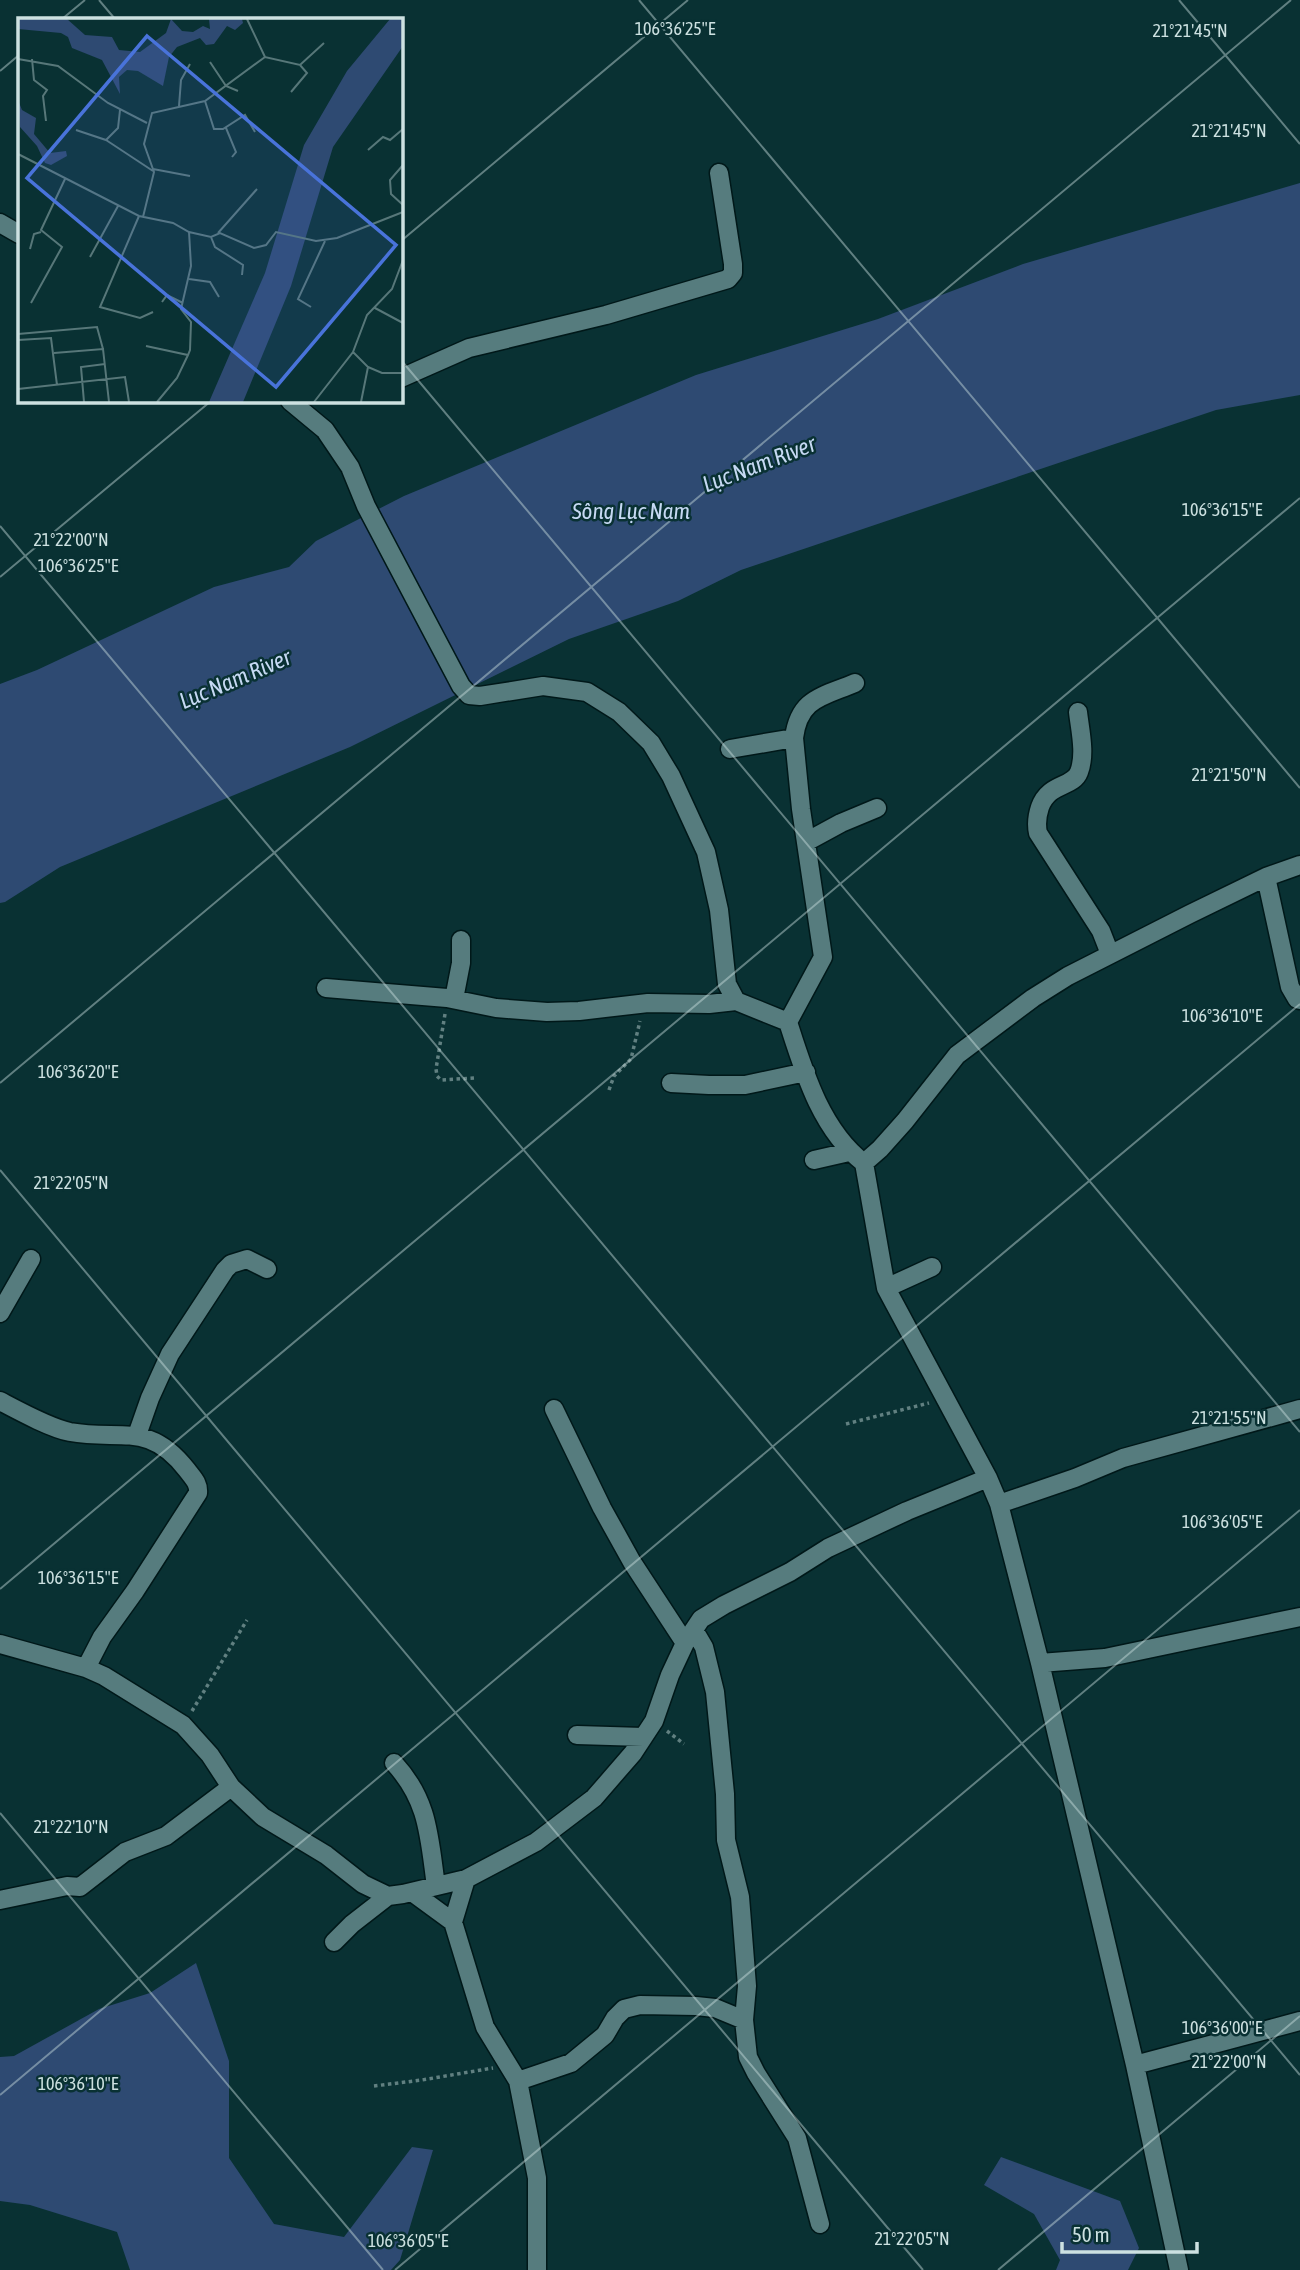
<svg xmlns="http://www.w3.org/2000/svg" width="1300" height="2270" font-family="'Asap Condensed',sans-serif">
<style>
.water{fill:#2e4a72}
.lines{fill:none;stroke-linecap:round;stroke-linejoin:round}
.minor-casing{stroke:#001819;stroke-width:21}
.path{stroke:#618081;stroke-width:3.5;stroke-dasharray:3.5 3.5;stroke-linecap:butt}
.minor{stroke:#567c7e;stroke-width:18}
.ticks{fill:none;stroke:#cde1e1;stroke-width:2;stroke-opacity:0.45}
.labels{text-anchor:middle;stroke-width:5;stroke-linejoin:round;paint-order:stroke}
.water-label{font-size:23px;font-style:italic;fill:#c6d9f3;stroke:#093133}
.inset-road{fill:none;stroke:#577779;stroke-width:2}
.view{fill:#4973da;fill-opacity:0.15;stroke:#4973da;stroke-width:3.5}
.inset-edge{fill:none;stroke:#cde1e1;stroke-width:3.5}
.ticks-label{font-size:18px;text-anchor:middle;fill:#cde1e1;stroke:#093133;stroke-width:5;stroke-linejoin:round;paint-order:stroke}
</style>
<rect width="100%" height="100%" fill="#093133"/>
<!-- water -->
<path class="water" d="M1300,183V395L1216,410L741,570L678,601L569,639L350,747L60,867L5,902L0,903V684L37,670L214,587L289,567L316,541L404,496L696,375L878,319L1023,264Z
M196,1963L229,2061V2158L274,2224L344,2237L412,2147L433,2150L400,2260L391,2270H130L117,2232L30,2205L0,2201V2057L14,2056L99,2009L150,1993Z
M1001,2157L1120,2201L1139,2248L1128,2270H1056L1060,2260L1034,2214L984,2185Z"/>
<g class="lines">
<!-- minor casing -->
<g class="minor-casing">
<path id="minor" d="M0,223L19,234
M401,378L469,348L606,315L728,279L733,273V264L719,173
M290,401L325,430L350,467L366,506L461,686L469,695L480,696L543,686L587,692L619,712L651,743L671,776L706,852L719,910L727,984L736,1001L788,1022C804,1072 821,1130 864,1163L886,1288L988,1478L999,1504L1040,1663L1135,2065L1179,2270
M1078,712C1080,730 1086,754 1079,772C1073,788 1049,782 1040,807C1037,816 1036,824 1038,833L1101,931L1110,954
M730,749L794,738
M806,842L841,823L877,808
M1266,877L1290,987L1297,999L1300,1000
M326,988L447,998L496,1008L547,1012L579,1011L648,1003L709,1004L736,1001
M454,999L461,963V940
M788,1022L823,957L801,809L794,738C799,698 822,697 855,683
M671,1083L709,1085H745L806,1072
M814,1160L849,1152
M864,1163L880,1149L905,1121L957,1055L1033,998L1068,976L1190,914L1266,877L1300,865
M886,1288L932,1267
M0,1313L31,1259
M0,1401C19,1411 50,1428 70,1432C121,1441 149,1421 187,1470C193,1478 199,1483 198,1493L135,1591L102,1637L86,1668
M554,1409L602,1508L632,1562L685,1643
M137,1435L150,1398L170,1354L225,1270L231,1264L247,1259L267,1269
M999,1504L1075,1478L1123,1458L1300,1409
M694,1630L704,1647L715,1692L725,1794L726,1840L740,1897L747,1986L744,2020
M0,1644L86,1668L104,1676L183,1725L210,1755L231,1787L263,1817L326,1855L363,1884L388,1896L403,1894L466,1879L536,1842L594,1798L633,1753L654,1721L670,1675L685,1643L701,1619L724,1605L790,1572L828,1548L907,1511L988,1478
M1040,1663L1105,1658L1300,1617
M577,1735L643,1737
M394,1763C429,1801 429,1837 436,1886
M412,1892L453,1922L485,2027L518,2081L537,2178V2270
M0,1900L67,1886L80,1887L125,1852L166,1836L231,1787
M453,1922L466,1879
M334,1942L352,1924L388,1896
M1135,2065L1300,2021
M518,2081L571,2063L605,2035L615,2018L624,2009L640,2005L696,2006L715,2008L744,2020L748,2057L756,2073L797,2138L820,2224"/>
</g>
<!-- path -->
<path class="path" d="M445,1014L436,1069L437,1076L441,1080L474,1078
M609,1090L614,1076L631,1059L640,1021
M846,1424L929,1403
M192,1711L247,1620
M667,1731L684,1744
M374,2086L422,2080L493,2068"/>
<!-- minor -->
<use href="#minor" class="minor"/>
</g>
<!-- ticks -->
<path class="ticks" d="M99,0L115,19M639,0L1300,788M1179,0L1300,144M62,19L85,0M0,71L19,55M401,241L688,0M401,360L1300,1432M0,526L1300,2075M0,577L211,401M0,1083L1291,0M0,1170L923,2270M0,1589L1300,498M0,1813L383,2270M0,2095L1300,1004M395,2270L1300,1510M998,2270L1300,2016"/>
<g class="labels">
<!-- water labels -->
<g class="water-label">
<text transform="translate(759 464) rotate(-21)" y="8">Lục Nam River</text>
<text x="631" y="519">Sông Lục Nam</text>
<text transform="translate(235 679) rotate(-23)" y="8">Lục Nam River</text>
</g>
</g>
<!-- overview -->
<g transform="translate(18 18)">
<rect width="385" height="385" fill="#093133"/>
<path d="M0,1H49L67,17L94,19L101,32L122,34L148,15L153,1L164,13L175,14L185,8L192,11L191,1H224L225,5L217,12L209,8L196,26L188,27L182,20L159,29L151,39L145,68L120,53L109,52L101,59L102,76L84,42L54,30L50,19L43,15L0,11ZM372,1H385V28L315,129L273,268L225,384H191L247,255L286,127L329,53ZM0,82L4,92L18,100L16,116L32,135L48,133L49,138L33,147L27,145L19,128L2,109Z" fill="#2e4a72"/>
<path class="inset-road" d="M229,1L247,39M0,41L40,48L90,85L129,105M14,41L16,62L29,72L25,78L28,103M192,44L208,68L220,73M273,74L289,55L282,47M187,83L196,111H205L227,97L237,114M161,88L163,62L172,46M208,110L218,134L214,139M58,112L88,122L100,110L102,92M88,122L135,153M350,132L365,119L372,122L385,111M0,136L121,198L155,205L171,214L193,219L202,215L236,230L248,227L258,214L298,223L319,220L385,194M385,147L372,162L373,176L385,187M135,151L172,158M121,198L82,289L122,300L135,294M125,199L136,154L126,126L134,95L187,83L247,39L282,47L306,25M200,215L239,171M193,219L197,229L225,247L224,257M12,231L16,216L23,214M72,239L100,188M171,261L192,264L201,279M144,284L149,277L165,285M13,285L44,229L23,212L47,161M293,289L280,281L307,223M357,290L385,305M0,316L79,309L85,331M0,322L33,320L39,367M128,328L170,337L172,332L173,304L163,291L173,248L171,214M335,334L350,349L343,384M36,335L85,331L91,384M350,349L364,355H385M0,371L107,359L111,384M66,384L63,349L87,346M139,384L159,360L170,337M296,384L335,334L349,297L374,271L385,242"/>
<path class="view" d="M129,18L378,227L258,369L9,160Z"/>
<rect width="385" height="385" class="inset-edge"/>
</g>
<g class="ticks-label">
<text x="675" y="35">106°36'25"E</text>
<text x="1190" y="37">21°21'45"N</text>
<text x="1229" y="137">21°21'45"N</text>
<text x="1222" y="516">106°36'15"E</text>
<text x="71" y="546">21°22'00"N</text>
<text x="78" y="572">106°36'25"E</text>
<text x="1229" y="781">21°21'50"N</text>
<text x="1222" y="1022">106°36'10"E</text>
<text x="78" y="1078">106°36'20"E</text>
<text x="71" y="1189">21°22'05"N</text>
<text x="1229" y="1424">21°21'55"N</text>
<text x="1222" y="1528">106°36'05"E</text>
<text x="78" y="1584">106°36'15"E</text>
<text x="71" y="1833">21°22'10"N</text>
<text x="1222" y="2034">106°36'00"E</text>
<text x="1229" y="2068">21°22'00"N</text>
<text x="78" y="2090">106°36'10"E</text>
<text x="912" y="2245">21°22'05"N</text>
<text x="408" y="2247">106°36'05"E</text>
</g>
<!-- scale -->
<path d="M1062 2242v10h135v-10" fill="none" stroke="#cde1e1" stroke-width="3.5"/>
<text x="1072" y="2242" font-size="21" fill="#cde1e1" stroke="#093133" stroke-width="5" paint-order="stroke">50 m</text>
</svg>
